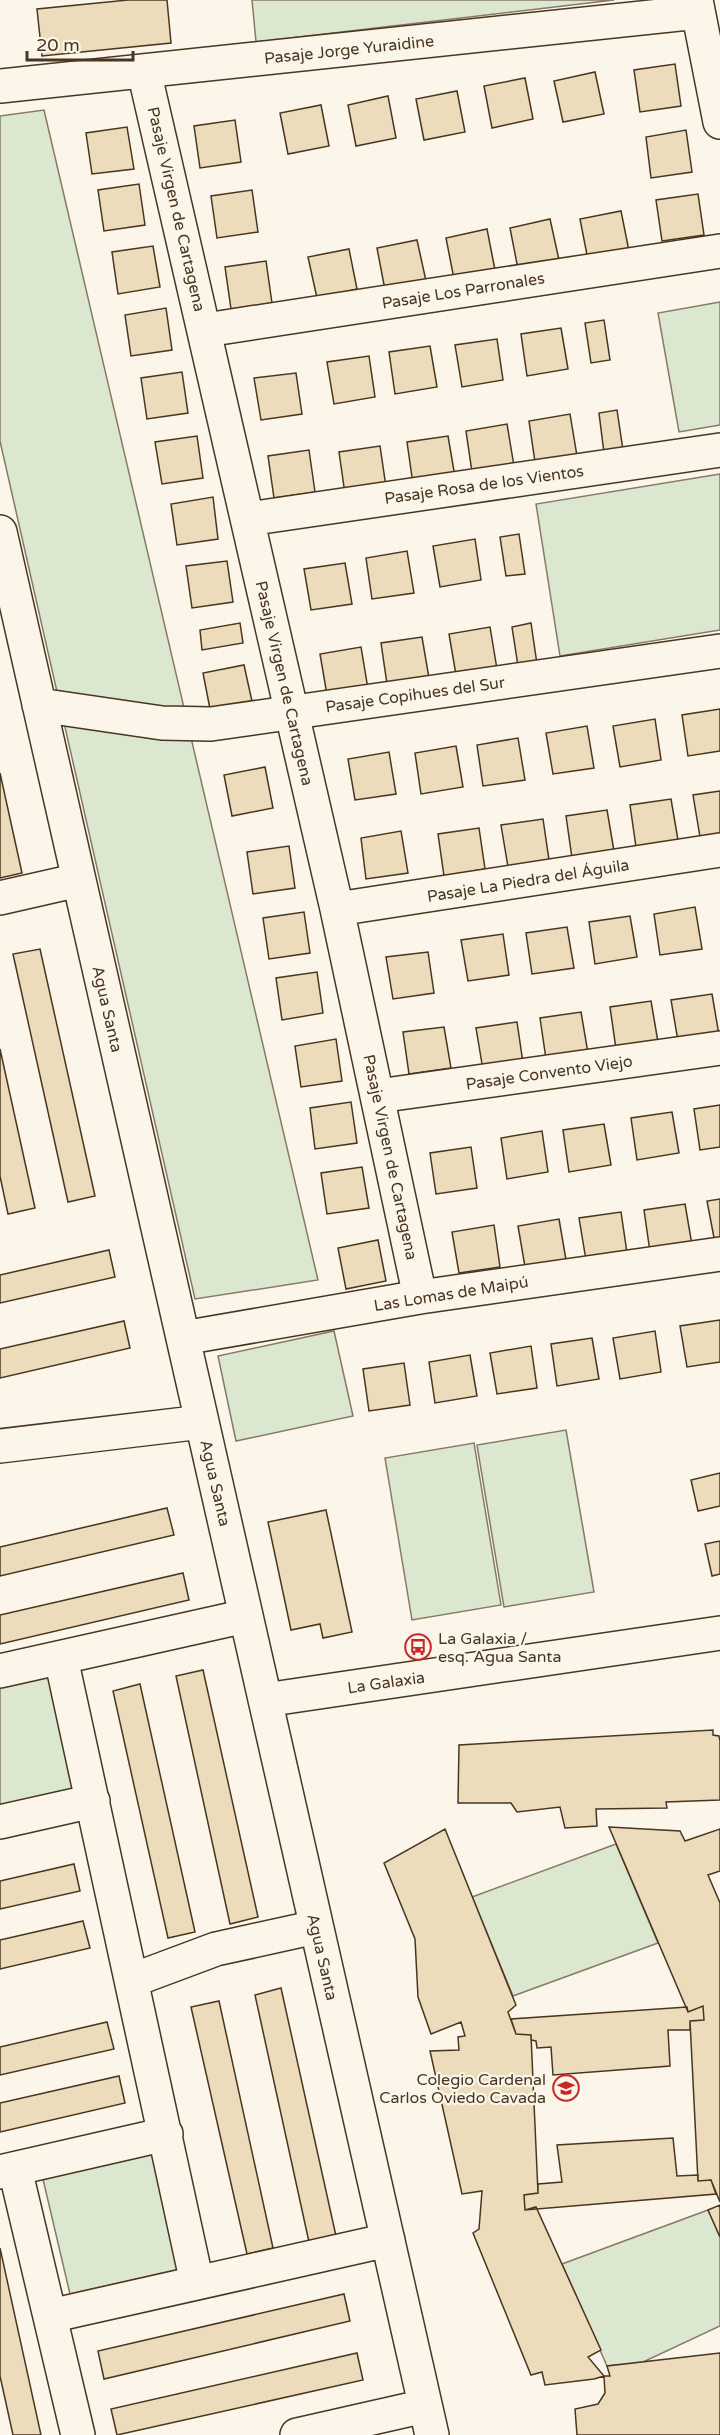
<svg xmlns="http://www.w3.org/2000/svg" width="720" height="2435" font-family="'Varela Round',sans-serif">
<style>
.green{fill:#dce7d0;stroke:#887966;stroke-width:1.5}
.building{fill:#ecdcbc;stroke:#4a3520;stroke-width:1.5}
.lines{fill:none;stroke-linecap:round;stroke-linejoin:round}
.minor-casing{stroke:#4a3520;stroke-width:36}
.minor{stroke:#fbf6e9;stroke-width:33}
.labels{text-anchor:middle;stroke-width:4.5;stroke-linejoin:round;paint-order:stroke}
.street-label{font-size:16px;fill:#4a3520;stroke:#fbf6e9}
.poi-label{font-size:16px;fill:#4a3520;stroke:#fbf6e9;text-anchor:start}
</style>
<rect width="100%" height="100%" fill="#fbf6e9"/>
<!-- green -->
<path class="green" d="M252,0H614L256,42Z
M44,110L318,1280L195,1299L0,441V116Z
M720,302V425L679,432L658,313Z
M720,474V630L560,656L536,504Z
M334,1331L353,1416L236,1441L218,1356Z
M566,1430L594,1592L504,1607L477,1445Z
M474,1443L501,1605L412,1620L385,1458Z
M55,1674L80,1794L0,1810V1686Z
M616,1844L658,1943L513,1996L472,1897Z
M157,2149L184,2268L70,2294L42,2175Z
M708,2210L720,2237V2326L641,2363L607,2366L562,2264Z"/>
<!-- building -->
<path class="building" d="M128,0H167L171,43L42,56L37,9Z
M675,64L681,106L640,112L634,70Z
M595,72L604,114L563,122L554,81Z
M525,78L533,119L492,128L484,86Z
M457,91L465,132L424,140L416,99Z
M388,96L396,138L356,146L348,105Z
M321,105L329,146L288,154L280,113Z
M235,120L241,162L200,168L194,126Z
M127,127L134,169L92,174L86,133Z
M686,130L692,172L651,178L646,137Z
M139,184L145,225L104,231L98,190Z
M252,190L258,232L217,238L211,196Z
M698,194L704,235L662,241L656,200Z
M621,211L629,251L588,260L580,219Z
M550,219L559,260L518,269L510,228Z
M487,229L495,270L454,279L446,238Z
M417,240L426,281L385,290L377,248Z
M153,246L160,287L118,294L112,252Z
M349,249L357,289L317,298L308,257Z
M266,261L272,303L231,309L225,267Z
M166,308L172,350L131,356L125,315Z
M604,320L610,360L591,363L585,323Z
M561,328L568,369L527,376L521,334Z
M497,339L503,380L462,387L455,345Z
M430,346L437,387L395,394L389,352Z
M369,356L375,397L334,404L327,362Z
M182,372L188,413L147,419L141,378Z
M296,373L302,414L261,420L254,378Z
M617,410L623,450L604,453L599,413Z
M570,414L577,456L535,462L529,421Z
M507,424L514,466L472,472L466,431Z
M197,436L203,478L162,484L155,442Z
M448,436L455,477L413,484L407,442Z
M380,446L386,487L345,494L339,452Z
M309,450L315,492L274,498L268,456Z
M213,497L218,539L177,545L171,504Z
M519,534L525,574L506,576L500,537Z
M475,539L481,580L440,587L433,546Z
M407,551L414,593L372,599L366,558Z
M227,561L233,602L192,608L186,566Z
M345,563L352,604L311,610L304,569Z
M240,623L243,643L202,650L200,630Z
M531,623L537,664L518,666L512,627Z
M490,627L497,669L456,675L449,634Z
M422,637L429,678L387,684L381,643Z
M361,647L368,689L327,695L320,654Z
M244,665L253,706L211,714L203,673Z
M720,709V751L688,756L682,715Z
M655,719L661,760L620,767L613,726Z
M587,726L594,768L553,774L546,733Z
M518,738L525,780L483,786L477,745Z
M456,746L463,787L421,794L415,753Z
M389,752L396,794L355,800L348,759Z
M265,767L273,808L232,816L224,775Z
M0,773L22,873L0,878Z
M720,791V834L700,837L693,795Z
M671,799L678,840L636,847L630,805Z
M607,810L614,851L572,858L566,816Z
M543,819L549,860L508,867L501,825Z
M479,828L485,869L444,876L438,834Z
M401,831L408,873L366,879L361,838Z
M289,846L295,888L253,894L247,852Z
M695,907L702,949L660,955L654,914Z
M304,912L310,953L269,959L263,918Z
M630,916L637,957L595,964L589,922Z
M567,927L574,968L532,974L526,933Z
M503,934L509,975L468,981L461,940Z
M40,949L95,1196L68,1202L13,954Z
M428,952L434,993L393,999L386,957Z
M317,972L323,1013L282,1020L276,978Z
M712,994L719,1035L678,1041L671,1000Z
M651,1001L658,1042L616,1049L610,1007Z
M581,1012L588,1053L546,1059L540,1018Z
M517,1022L523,1063L483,1070L476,1028Z
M444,1027L451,1068L409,1074L403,1032Z
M336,1039L342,1081L301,1087L295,1046Z
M0,1049L35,1208L8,1214L0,1176Z
M351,1102L357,1143L315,1149L310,1108Z
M720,1105V1147L700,1150L694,1109Z
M672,1112L679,1153L637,1160L631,1118Z
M604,1124L611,1165L569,1172L563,1130Z
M542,1131L548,1172L507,1179L501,1138Z
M471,1147L477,1188L436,1194L430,1153Z
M362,1167L369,1208L327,1214L321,1173Z
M720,1199V1242L715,1243L707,1201Z
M685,1204L692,1245L650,1252L644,1210Z
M621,1212L627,1253L586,1260L579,1218Z
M559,1219L566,1260L525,1267L518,1226Z
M494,1225L500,1267L459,1273L452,1232Z
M378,1240L386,1281L346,1289L338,1248Z
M109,1250L115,1277L0,1303V1275Z
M720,1320V1362L687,1367L680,1326Z
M124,1321L130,1348L0,1378V1349Z
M655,1331L661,1372L620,1379L613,1338Z
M592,1338L599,1379L557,1386L551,1344Z
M531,1346L537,1388L497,1394L490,1353Z
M470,1355L477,1396L435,1403L429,1362Z
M404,1363L410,1405L369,1411L363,1369Z
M720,1473V1506L698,1511L691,1480Z
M167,1508L174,1535L0,1576V1547Z
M326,1510L352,1632L323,1638L320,1624L291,1630L268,1522Z
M720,1541V1574L712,1576L705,1544Z
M183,1573L189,1600L0,1644V1615Z
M203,1670L258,1917L230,1924L176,1676Z
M140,1684L195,1932L168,1938L113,1691Z
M713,1730V1735L719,1736L720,1741V1800L666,1802L667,1808L596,1809L597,1826L565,1828L560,1807L517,1812L511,1803H458L459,1745Z
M609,1827L680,1831L685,1841L720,1829V1871L708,1875L720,1903V2202L711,2180L698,2181L690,2021L704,2020L703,2006L688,2012Z
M445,1829L516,2005L508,2012L516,2034L531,2035L538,2193L524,2195L525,2210L536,2207L601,2350L588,2357L604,2376L594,2379L545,2385L542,2372L531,2375L473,2233L479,2229L482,2191L462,2194L430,2051L459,2050L458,2037L465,2036L461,2022L431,2034L418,1997L415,1939L384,1863Z
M74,1864L80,1891L0,1909V1881Z
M83,1921L90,1948L0,1969V1940Z
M281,1988L336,2236L309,2242L255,1995Z
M219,2001L273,2248L247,2254L191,2007Z
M703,2006L704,2020L690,2021V2030H668L670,2066L553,2075L551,2047L537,2048L536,2041L531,2040V2035L516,2034L511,2019L687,2007L688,2012Z
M107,2022L114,2049L0,2075V2047Z
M119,2076L125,2103L0,2132V2103Z
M673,2138L677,2176L698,2175V2181L711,2180L716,2194L525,2210L524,2195L538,2193V2184L562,2182L557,2145Z
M720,2205V2237L708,2210Z
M0,2248L41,2435H13L0,2376Z
M344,2294L350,2321L104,2379L98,2351Z
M357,2353L363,2380L117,2435L111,2409Z
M720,2353V2435H577L575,2409L598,2404L605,2393L604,2376H610L607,2366Z"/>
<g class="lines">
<!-- minor casing -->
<g class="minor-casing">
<path id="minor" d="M696,0L720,122
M144,71L337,909L420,1297
M0,86L698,12
M206,330L720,251
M248,519L720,450
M0,532L432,2435
M39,705L162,723L211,724L720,651
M0,898L79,880
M337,909L720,850
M378,1096L720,1048
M183,1338L420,1297L720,1254
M0,1446L202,1422
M61,1658L197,2283
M0,1671L246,1616
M265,1700L720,1633
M0,1822L93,1801
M133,1980L216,1949L316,1927
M15,2169L78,2435
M0,2172L166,2134
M50,2316L388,2240
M297,2435L425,2406"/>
</g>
<!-- minor -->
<use href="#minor" class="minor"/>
</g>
<!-- icons -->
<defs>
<g id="bus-ring" transform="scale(1.35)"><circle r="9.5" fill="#fbf6e9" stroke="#c62828" stroke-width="1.5"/><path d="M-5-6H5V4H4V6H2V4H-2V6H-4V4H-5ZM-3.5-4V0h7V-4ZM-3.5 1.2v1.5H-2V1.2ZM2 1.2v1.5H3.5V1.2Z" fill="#c62828"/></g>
<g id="school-ring" transform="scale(1.35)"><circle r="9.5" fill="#fbf6e9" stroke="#c62828" stroke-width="1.5"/><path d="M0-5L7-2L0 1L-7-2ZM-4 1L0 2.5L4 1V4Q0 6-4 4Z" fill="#c62828"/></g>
</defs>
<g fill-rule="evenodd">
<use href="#bus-ring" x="418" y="1647"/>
<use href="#school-ring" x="566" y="2088"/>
</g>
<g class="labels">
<!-- street labels -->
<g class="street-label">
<text transform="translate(349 49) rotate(-6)" y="6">Pasaje Jorge Yuraidine</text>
<text transform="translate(177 209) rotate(77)" y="6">Pasaje Virgen de Cartagena</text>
<text transform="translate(463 290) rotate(-9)" y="6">Pasaje Los Parronales</text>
<text transform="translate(484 484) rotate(-8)" y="6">Pasaje Rosa de los Vientos</text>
<text transform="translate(285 683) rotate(77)" y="6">Pasaje Virgen de Cartagena</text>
<text transform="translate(415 694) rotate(-8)" y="6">Pasaje Copihues del Sur</text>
<text transform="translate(528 880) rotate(-9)" y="6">Pasaje La Piedra del Águila</text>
<text transform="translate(108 1009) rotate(77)" y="6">Agua Santa</text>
<text transform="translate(549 1072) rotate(-8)" y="6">Pasaje Convento Viejo</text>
<text transform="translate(391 1157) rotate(78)" y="6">Pasaje Virgen de Cartagena</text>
<text transform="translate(451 1293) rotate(-9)" y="6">Las Lomas de Maipú</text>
<text transform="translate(216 1483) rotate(77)" y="6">Agua Santa</text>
<text transform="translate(386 1682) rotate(-8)" y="6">La Galaxia</text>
<text transform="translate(323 1957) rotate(77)" y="6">Agua Santa</text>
</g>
<!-- poi labels -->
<g class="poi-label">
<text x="438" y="1644">La Galaxia /<tspan x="438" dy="18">esq. Agua Santa</tspan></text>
<text x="546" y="2085" text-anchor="end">Colegio Cardenal<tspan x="546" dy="18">Carlos Oviedo Cavada</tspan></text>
</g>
</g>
<!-- scale -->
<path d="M27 51v9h106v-9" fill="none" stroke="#4a3520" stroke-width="3"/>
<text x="36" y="51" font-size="18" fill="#4a3520" stroke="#fbf6e9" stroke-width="4.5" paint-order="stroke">20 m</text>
</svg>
